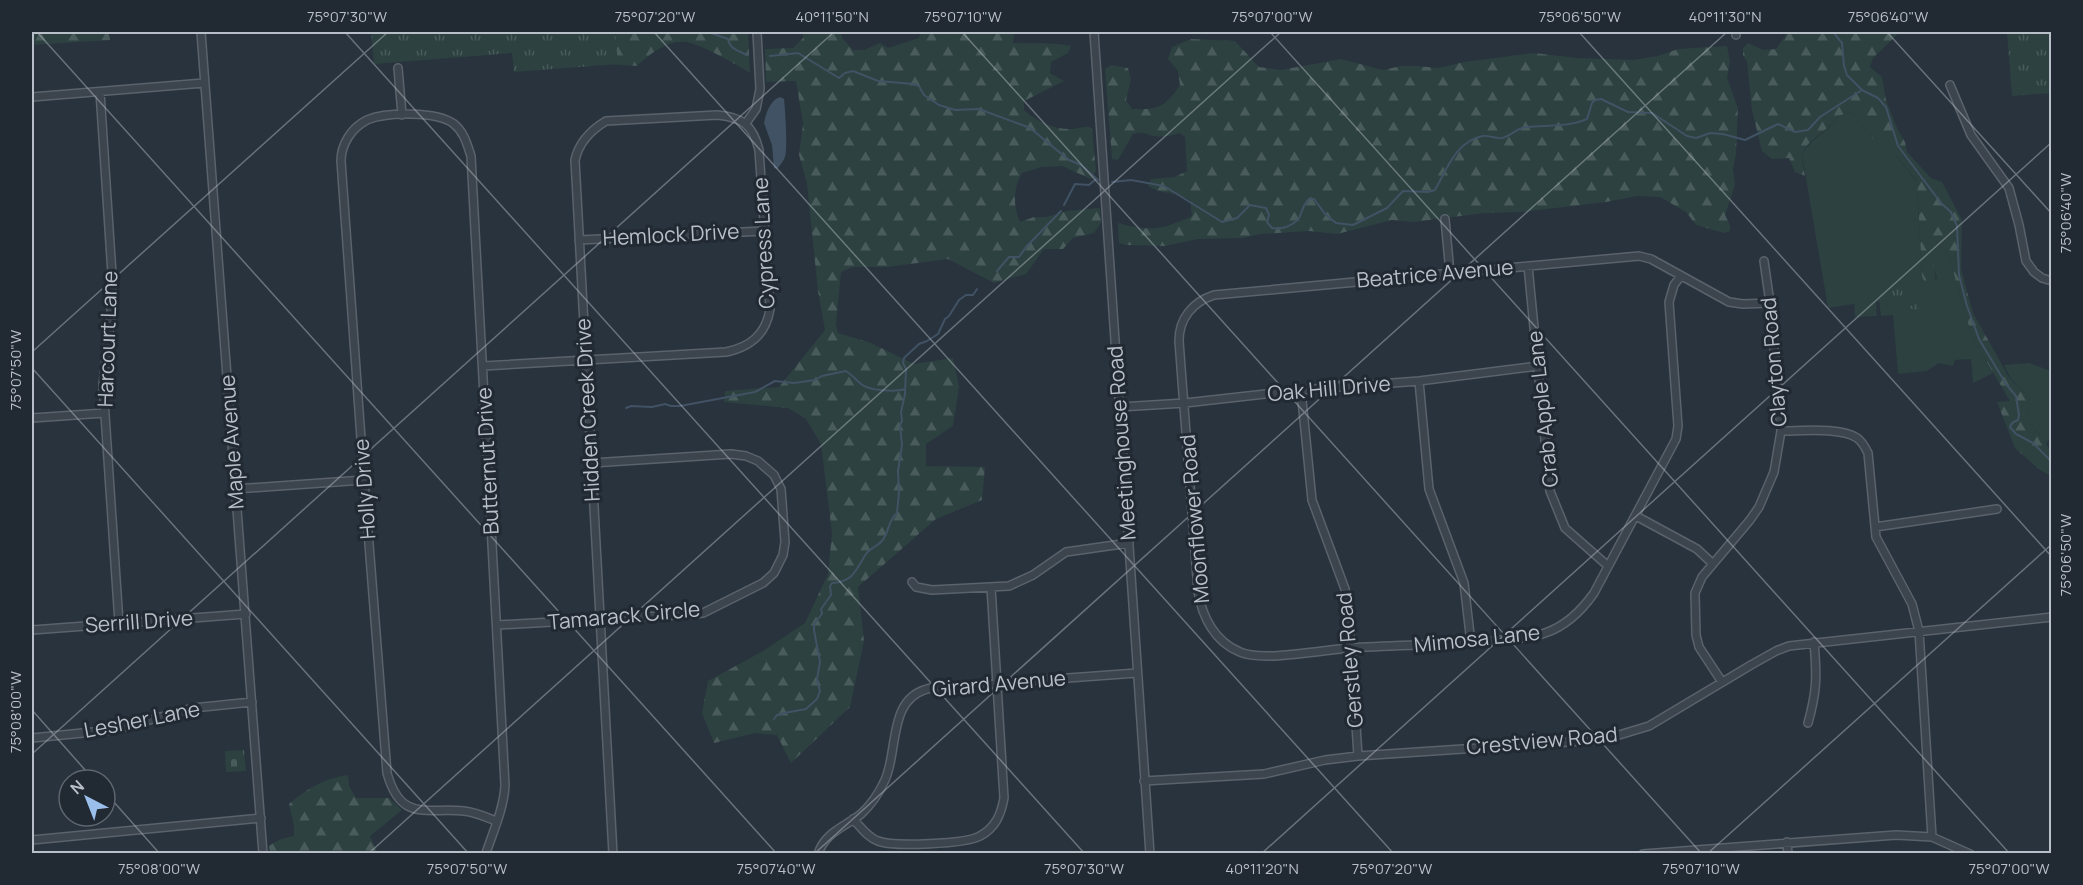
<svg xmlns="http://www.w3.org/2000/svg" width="2083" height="885" font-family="Manrope,sans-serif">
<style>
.green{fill:#2d4140}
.forest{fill:url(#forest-firs)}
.cemetery{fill:url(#cemetery-stones)}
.park{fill:url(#park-tufts)}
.water{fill:#415264}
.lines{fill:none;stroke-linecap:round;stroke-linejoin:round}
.stream{stroke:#415264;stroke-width:2}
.minor-casing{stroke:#5a626b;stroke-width:10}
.minor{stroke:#3c444d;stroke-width:7}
.ticks{fill:none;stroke:#b8bfc8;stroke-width:1.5;stroke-opacity:0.45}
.labels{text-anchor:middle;stroke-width:6;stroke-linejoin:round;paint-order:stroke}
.street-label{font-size:21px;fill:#b8bfc8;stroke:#212932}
.neatline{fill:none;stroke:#b8bfc8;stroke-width:2}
.ticks-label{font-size:15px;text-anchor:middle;fill:#b8bfc8}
</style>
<defs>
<pattern id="forest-firs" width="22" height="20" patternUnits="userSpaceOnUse" patternTransform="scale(1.5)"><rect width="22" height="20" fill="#2d4140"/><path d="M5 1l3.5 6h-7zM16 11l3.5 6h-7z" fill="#495b5a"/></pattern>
<pattern id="cemetery-stones" width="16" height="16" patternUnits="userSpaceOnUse" patternTransform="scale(1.5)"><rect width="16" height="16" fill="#2d4140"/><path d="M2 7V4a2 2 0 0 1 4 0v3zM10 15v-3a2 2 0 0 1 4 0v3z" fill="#495b5a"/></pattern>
<pattern id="park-tufts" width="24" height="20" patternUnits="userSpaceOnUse" patternTransform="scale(1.5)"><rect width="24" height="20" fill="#2d4140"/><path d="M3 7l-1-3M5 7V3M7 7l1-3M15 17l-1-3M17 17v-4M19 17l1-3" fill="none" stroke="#495b5a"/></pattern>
</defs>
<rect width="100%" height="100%" fill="#28333d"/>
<!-- green -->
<path class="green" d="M1851,112L1874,140L1884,150L1893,152L1917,182L1922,276L1927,287L1932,291L1937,277L1931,262L1933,248L1941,246L1948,253L1972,337L1993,373L1973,383L1971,359L1955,360L1953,366L1939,363L1927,371L1898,374L1893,315L1881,316L1879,301L1876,302L1877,316L1855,317L1854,304L1828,308L1802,155C1810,137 1829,133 1838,116Z
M2029,363L2051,371V437L2046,444L2029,421L2028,397L2011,379L2004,365Z"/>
<!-- forest -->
<path class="forest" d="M32,32H109L110,40L32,45Z
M606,32H748L750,73C737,65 701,44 686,42C667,40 650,54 637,66L608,64Z
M803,32H841L842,38L853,50H864L880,43L888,48L919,38L921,32H1018L1014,34L1013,43C1034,44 1051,42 1071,46L1068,53L1051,62L1050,73L1064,81L1024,101V110C1037,122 1055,130 1073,129C1081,128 1085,125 1092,128L1096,171L1091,179L1062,166L1042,167L1022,173C1013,189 1013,205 1020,222L1034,217H1047L1067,211L1100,208L1101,223L1094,233L1073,238L1063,249H1044L1026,274L994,283L948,259L887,267H853L841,272L836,324L838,333L871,343L914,364L953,358L959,387L953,426L926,444V466L985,467L982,500L936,519L858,587L864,641L850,707L791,763L777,735L755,733L714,743L702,713L708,681L763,651L805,623L828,574L832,533L821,444L806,419L788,408L724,402L725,391L779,387L825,330L818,291L807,184L799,155L803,123L796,81L766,82L765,49L793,48L803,38Z
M1788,32H1905H1900L1873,58L1870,67L1882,77L1886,100L1897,128L1905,142L1907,152L1931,178L1942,182L1962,220L1961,269L1973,313L2010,379L2028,397L2029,421L2051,451V476L2040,470L2015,448L1997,402L2010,401L1972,337L1948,253L1941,246L1933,248C1931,263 1937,274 1936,289L1932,291L1927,288L1922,276L1917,181L1893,152L1884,150L1874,140L1851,112L1838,116C1830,131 1804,140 1802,156C1802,162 1804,169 1805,176L1795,172L1789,158L1772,159L1762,151L1752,110L1747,61L1743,56V48L1748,43L1763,50L1776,49Z
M1191,39L1235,41L1259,67L1281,70L1341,59L1383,70L1401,66H1417L1438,68L1464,62L1534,53L1577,58L1633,60L1658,56L1678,49L1727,46L1730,61L1727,78L1738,108L1736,153L1733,169L1735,185L1725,215L1730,225V231L1724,233L1696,225L1686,212L1660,197L1637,196L1606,202L1522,212L1484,213L1414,222L1392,220L1337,234L1309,231L1260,234L1243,238L1198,239L1165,246L1126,245L1119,243L1118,223C1152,232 1161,230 1192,216L1190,200C1177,191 1161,195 1148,186L1151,179L1175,177L1187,171L1185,137L1180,133C1172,135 1163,138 1154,136C1144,134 1144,131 1133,134L1118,160L1112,159L1105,69L1111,65L1128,68L1131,79L1126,100L1132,109C1159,110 1165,107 1180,85L1178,71L1168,59L1172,47Z
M348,775L349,786L356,798H389L402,810L370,836L378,853H270L269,846C277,840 284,838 294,836V826L289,804C306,789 325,778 348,775Z"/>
<!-- cemetery -->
<path class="cemetery" d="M244,750L246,771L226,772L225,751Z"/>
<!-- park -->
<path class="park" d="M371,32H615L618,64L514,72L512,53L374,64Z
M2007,32H2051V93L2012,96Z
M1894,276H1901L1907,284L1904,298L1920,302L1918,310L1892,305L1890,300L1888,284Z"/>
<!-- water -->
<path class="water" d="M780,97L784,99C785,107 788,150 785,157C783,162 780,165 777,169L774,168L772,145L764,123C766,113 770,100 780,97Z"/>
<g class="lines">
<!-- stream -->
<path class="stream" d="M708,32L728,39C730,49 738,51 747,55
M1833,32L1842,43L1844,66L1847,75L1862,90L1878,98L1886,107L1898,146L1941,203L1951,212L1957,226L1959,275L1967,306L1979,339L2006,384L2016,396L2019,415L2018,420L2012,423L2010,427L2016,434L2033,443L2052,462
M770,56L798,53L839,78L845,73L853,71L878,81L914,84L919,86L924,95L939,105L955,110L979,109L1030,128L1069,160L1081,165L1098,180
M1112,182L1131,180L1164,186L1222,222L1237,218L1250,205L1266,208L1269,215L1267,222L1272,228C1277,229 1280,229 1286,227C1307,218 1297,211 1309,199H1314L1325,214L1336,223L1353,225L1387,208L1403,191L1428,192L1435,190C1447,169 1456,141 1483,136C1489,135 1496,139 1502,138C1511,136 1518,127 1527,127C1547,125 1569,127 1587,119L1592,103L1595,100L1601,99L1628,112L1652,113L1687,136L1696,138L1710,133L1723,134L1745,140L1778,124L1795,132L1808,130L1820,117L1862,90
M1064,205L1075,184L1089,185L1096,179
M997,271L1009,257H1019L1026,247L1061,211
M626,408L631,406L652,407L665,404L671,406H680L755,392L775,381L794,383L815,380L822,376L846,371C852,375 856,380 861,384C869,391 896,392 905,389
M774,719L777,715L784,713L806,709L817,699L820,691L817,679L820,662L814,630V624L822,614L821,609L831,595L830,586L832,583C854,582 856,569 866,554C871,547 880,546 884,538C889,530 889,519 897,513L899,492L898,471L902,445L900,425L902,421L901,412L905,394L906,369L903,363L904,358L919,344L927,341L938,334L945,319L949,316L959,300L966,295H973L977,289"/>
<!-- minor casing -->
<g class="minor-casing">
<path id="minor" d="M201,32L263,854
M1094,32L1150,854
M1736,32V35
M398,68L402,115
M1950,85L1971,135L2009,188L2019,225L2026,261L2034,272L2042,278L2052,281
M100,92L112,274L111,315L103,385L119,623
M32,97L204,83
M746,123L756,109L760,89L757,32
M1445,219L1450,273
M579,240L764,231
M1528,266L1550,491L1565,528L1608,566
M1680,277L1674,285L1669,302L1678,426L1676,439L1594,593C1582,610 1566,626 1545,633C1528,639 1509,639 1491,641C1444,645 1396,645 1349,648C1323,650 1262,662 1240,652C1215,642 1202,617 1198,591L1179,341C1179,318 1193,302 1214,295L1639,256L1651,259L1729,302L1743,304L1770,303
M483,366L726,352C750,347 766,335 770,309L759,150C753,125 742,117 717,115L606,121C591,130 579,142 575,160L613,854
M1419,381L1429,489L1464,583L1471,643
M1301,390L1312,500L1345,589L1348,602L1358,756
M1120,407L1185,403L1301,390L1419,381L1538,366
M32,418L105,413
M1781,431C1801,431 1841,427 1857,438C1862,441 1865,447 1868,453L1876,537L1912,604L1919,631L1932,837
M236,489L364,480
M1636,516L1697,549L1713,564
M1875,527L1997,509
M912,582L916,587L932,590L1009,586L1033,575L1066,552L1129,543
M497,625L695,614L703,613L763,583L774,573L783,555L785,542L781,489L774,475L758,461L746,456L731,454L592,463
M32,630L246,614
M1722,682L1699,647L1696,635L1695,593L1702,577L1750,520L1759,507L1774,472L1781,431L1770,303L1764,261
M1808,723C1817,691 1817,676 1814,642
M32,738L113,730L193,708L252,702
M1144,781L1264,774L1325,760L1358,756L1599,740L1619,735L1649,726L1751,665L1776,651L1789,646L2052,617
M853,819C861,827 867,837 878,841C893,847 966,844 980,836C995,828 1001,815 1004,798L991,587
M32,840L261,818
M1787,842L1788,854
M486,854V853C493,832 504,808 505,785L471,156C467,144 464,132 454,124C437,111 386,112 367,120C351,128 341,145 341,161L364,480L387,773C401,823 427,807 464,811C475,812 486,817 496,821
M818,854C825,832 845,827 861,814C871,805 879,793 885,780C899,749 887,697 931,688L1137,673
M1643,854L1896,835L1932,837L1970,854"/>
</g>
<!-- minor -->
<use href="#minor" class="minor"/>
</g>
<!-- ticks -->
<path class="ticks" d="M37,32L777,854M345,32L1085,854M654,32L1394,854M962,32L1702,854M1270,32L2010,854M1579,32L2052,557M1887,32L2052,214M32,352L388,32M32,368L469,854M32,710L94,780M32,754L834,32M105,792L160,854M368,854L1281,32M814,854L1727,32M1261,854L2052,142M1707,854L2052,544"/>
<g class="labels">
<!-- street labels -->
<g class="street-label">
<text transform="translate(671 235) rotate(-3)" y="7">Hemlock Drive</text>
<text transform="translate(764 243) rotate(-93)" y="7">Cypress Lane</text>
<text transform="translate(1435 274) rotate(-5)" y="7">Beatrice Avenue</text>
<text transform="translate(108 339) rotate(-88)" y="7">Harcourt Lane</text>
<text transform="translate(1774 362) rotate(-95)" y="7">Clayton Road</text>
<text transform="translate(1329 389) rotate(-5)" y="7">Oak Hill Drive</text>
<text transform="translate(1543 409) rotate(-96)" y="7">Crab Apple Lane</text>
<text transform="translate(588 410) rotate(-93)" y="7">Hidden Creek Drive</text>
<text transform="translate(232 442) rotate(-94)" y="7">Maple Avenue</text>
<text transform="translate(1122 443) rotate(-94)" y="7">Meetinghouse Road</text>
<text transform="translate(488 461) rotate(-93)" y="7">Butternut Drive</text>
<text transform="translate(365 489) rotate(-94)" y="7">Holly Drive</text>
<text transform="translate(1195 519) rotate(-95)" y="7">Moonflower Road</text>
<text transform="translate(624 616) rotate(-5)" y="7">Tamarack Circle</text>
<text transform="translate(139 622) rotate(-4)" y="7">Serrill Drive</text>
<text transform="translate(1477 639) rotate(-6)" y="7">Mimosa Lane</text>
<text transform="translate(1350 660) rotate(-95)" y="7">Gerstley Road</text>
<text transform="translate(999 684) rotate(-5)" y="7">Girard Avenue</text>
<text transform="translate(142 720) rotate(-11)" y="7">Lesher Lane</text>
<text transform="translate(1542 741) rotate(-5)" y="7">Crestview Road</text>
</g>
</g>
<!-- border -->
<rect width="2083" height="885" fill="none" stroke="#212932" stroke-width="66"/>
<!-- north arrow -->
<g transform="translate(87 798) rotate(318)"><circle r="28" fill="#212932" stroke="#5d656e" stroke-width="1.5"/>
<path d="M0-4.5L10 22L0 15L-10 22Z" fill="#9abfeb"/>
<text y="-9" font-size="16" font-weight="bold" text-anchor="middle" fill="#b8bfc8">N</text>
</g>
<rect x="33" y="33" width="2017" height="819" class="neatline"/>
<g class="ticks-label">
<text x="347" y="22">75°07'30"W</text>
<text x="655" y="22">75°07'20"W</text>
<text x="832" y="22">40°11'50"N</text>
<text x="963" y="22">75°07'10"W</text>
<text x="1272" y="22">75°07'00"W</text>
<text x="1580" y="22">75°06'50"W</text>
<text x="1725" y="22">40°11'30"N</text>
<text x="1888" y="22">75°06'40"W</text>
<text transform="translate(2066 213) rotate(-90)" y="5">75°06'40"W</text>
<text transform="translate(16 370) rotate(-90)" y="5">75°07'50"W</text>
<text transform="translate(2066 555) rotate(-90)" y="5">75°06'50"W</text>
<text transform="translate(16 712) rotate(-90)" y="5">75°08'00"W</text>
<text x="159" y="874">75°08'00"W</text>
<text x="467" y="874">75°07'50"W</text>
<text x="776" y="874">75°07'40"W</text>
<text x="1084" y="874">75°07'30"W</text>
<text x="1262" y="874">40°11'20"N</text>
<text x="1392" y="874">75°07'20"W</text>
<text x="1701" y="874">75°07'10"W</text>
<text x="2009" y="874">75°07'00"W</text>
</g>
</svg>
